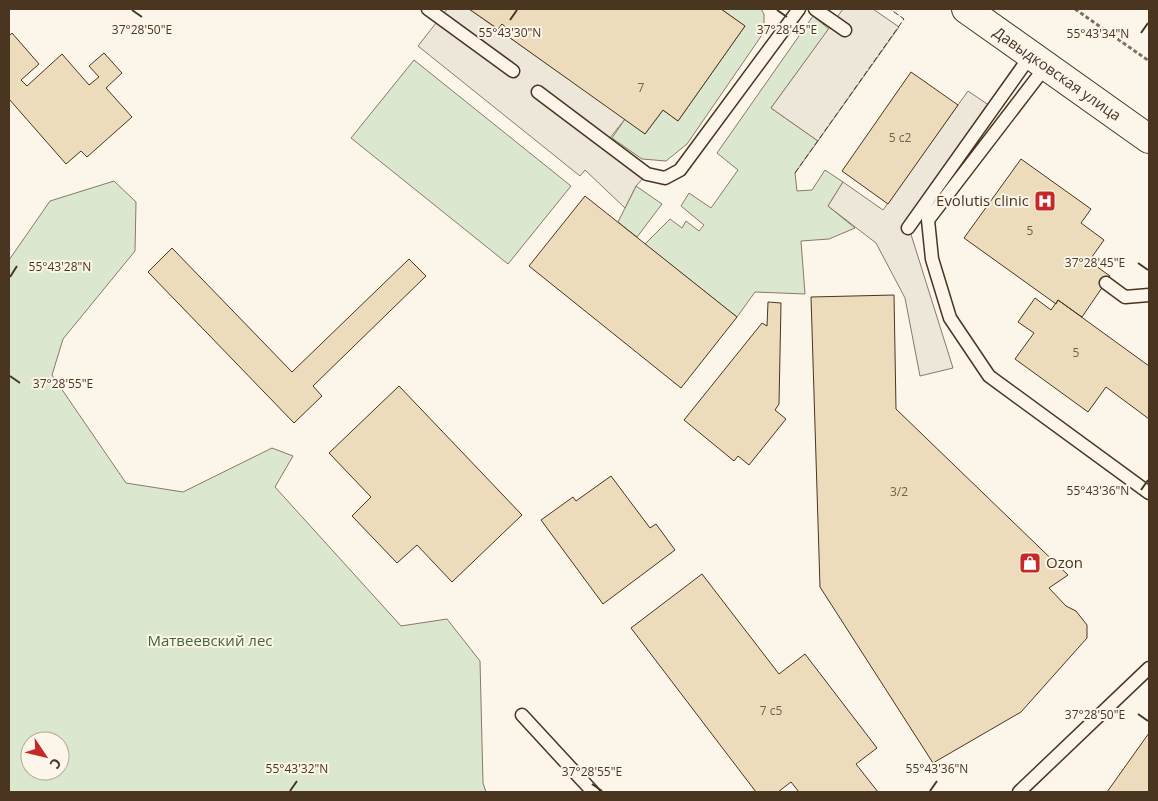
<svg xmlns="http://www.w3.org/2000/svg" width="1158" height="801" font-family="'Open Sans',sans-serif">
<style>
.green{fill:#dce7d0;stroke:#887966;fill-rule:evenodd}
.parking{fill:#ede7d9;stroke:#887966}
.building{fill:#ecdcbc;stroke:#4a3520}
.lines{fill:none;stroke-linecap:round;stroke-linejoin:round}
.service-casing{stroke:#4a3520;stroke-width:15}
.tertiary-casing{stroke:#4a3520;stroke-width:30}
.path{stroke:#7f6f5c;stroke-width:3;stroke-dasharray:4 2.5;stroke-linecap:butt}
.service{stroke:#fbf6e9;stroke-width:12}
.tertiary{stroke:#fbf6e9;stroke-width:28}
.fence{stroke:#4a3520;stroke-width:1;stroke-dasharray:6 2.5;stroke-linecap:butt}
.ticks{fill:none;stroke:#4a3520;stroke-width:2}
.labels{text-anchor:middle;stroke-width:4;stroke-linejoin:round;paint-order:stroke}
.number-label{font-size:12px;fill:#725f47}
.street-label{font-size:15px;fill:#4a3520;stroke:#fbf6e9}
.poi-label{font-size:15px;fill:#4a3520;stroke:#fbf6e9;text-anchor:end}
.park-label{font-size:15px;fill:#436837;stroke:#fbf6e9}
.ticks-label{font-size:12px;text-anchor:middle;fill:#4a3520;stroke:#fbf6e9;stroke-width:4;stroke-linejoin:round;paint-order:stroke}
</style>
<rect width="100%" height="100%" fill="#fbf6e9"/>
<!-- green -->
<path class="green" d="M721,9H761L764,14V32L687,144L666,161L642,159L612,138L625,119L645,134L663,110L678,121L745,26Z
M813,16L829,29L771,108L818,141L795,173L797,191L812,190L825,170L843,182L828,206L855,228L829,239L801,241L805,294L755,292L737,317L645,244L670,219L682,228L686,221L699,231L704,225L681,206L689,193L711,208L738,170L717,153Z
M414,60L571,186L508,264L351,138Z
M114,181L136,202L135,251L63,339L52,375L126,483L183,492L272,448L293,456L275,487L401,626L447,619L480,661L483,783L486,792H9V260L50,201ZM30,741H60V771H30Z
M636,186L662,204L637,237L618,222Z"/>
<!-- parking -->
<path class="parking" d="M447,9H469L625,119L606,143L647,174L636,186L625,208L585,170L580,176L418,46Z
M843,9H873L899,27L818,141L771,108Z
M968,91L993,108L909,228L953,368L920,376L905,298L876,243L828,206L843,182L883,210Z"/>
<!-- building -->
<path class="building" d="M469,9H721L745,26L678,121L663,110L645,134L506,35L509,30L502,24L498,29Z
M12,33L39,64L21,80L27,86L62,54L89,85L99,77L89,66L104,53L122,73L106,88L132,117L87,157L81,151L66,164L9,99V36Z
M911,72L958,105L888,204L842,171Z
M1021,159L1091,209L1081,223L1104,240L1089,261L1110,276L1082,317L1058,300L1056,304L964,238Z
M585,196L737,317L681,388L529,266Z
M172,248L292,372L409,259L426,276L313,386L322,396L294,423L148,272Z
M894,295L896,409L1068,575L1049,588L1066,606L1076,611L1087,625V638L1021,712L933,763L820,587L811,297Z
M1035,298L1051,310L1058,300L1149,366V419L1106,387L1088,412L1015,359L1034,333L1018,322Z
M768,302L781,303L779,404L775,410L786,419L749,465L738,456L734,461L684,420L762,323L767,326Z
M399,386L522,515L452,582L417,545L397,563L352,516L371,497L329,453Z
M611,476L650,528L656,524L675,550L603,604L541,520L573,497L576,501Z
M702,574L779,674L805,654L877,748L856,764L878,792H799L791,782L778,792H756L631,628Z
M1149,733V792H1107Z"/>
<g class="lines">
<!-- service casing -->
<g class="service-casing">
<path id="service" d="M428,9L513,71
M815,9L845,30
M1046,66L928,220L932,259L950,318L989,376L1149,493
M538,92L647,174L665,178L680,170L799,9
M908,228L1031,55
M1106,283L1125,297L1149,295
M522,715L593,792
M1019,792L1149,668"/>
</g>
<!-- tertiary casing -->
<g class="tertiary-casing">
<path id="tertiary" d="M966,9L1149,139"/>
</g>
<!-- path -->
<path class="path" d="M1075,9L1149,61"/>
<!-- service -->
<use href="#service" class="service"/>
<!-- tertiary -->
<use href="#tertiary" class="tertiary"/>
<!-- fence -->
<path class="fence" d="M795,173L904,19L890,9"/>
</g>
<!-- ticks -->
<path class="ticks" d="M132,10L142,17M777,10L787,17M510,20L517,10M1141,33L1148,23M1138,263L1148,270M10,277L17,266M10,376L20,383M1141,490L1148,480M1138,714L1148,721M592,784L602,791M290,791L297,781M930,791L937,781"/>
<!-- icons -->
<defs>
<g id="hospital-square" transform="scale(1.125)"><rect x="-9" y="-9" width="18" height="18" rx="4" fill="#c62828" stroke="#fbf6e9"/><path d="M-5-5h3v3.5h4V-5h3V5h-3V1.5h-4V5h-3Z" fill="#fff"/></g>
<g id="shop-square" transform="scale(1.125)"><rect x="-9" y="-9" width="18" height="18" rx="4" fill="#c62828" stroke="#fbf6e9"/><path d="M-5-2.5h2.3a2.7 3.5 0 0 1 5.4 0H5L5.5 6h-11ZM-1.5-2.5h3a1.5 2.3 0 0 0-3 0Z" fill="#fff"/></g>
</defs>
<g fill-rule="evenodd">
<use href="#hospital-square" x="1045" y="201"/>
<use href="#shop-square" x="1030" y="563"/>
</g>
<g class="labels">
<!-- number labels -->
<g class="number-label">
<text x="641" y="92">7</text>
<text x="900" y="142">5 с2</text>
<text x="1030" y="235">5</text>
<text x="1076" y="357">5</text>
<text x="899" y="496">3/2</text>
<text x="771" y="715">7 с5</text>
</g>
<!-- street labels -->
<g class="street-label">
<text transform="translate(1057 74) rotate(35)" y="5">Давыдковская улица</text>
</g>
<!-- poi labels -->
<g class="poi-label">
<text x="1029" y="206">Evolutis clinic</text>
<text x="1046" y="568" text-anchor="start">Ozon</text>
</g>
<!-- park labels -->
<g class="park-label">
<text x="210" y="646">Матвеевский лес</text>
</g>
</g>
<g class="ticks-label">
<text x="142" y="34">37°28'50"E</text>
<text x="787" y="34">37°28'45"E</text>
<text x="510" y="37">55°43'30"N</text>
<text x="1098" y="38">55°43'34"N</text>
<text x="1095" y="267">37°28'45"E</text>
<text x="60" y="271">55°43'28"N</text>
<text x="63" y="388">37°28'55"E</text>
<text x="1098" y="495">55°43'36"N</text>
<text x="1095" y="719">37°28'50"E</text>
<text x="297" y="773">55°43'32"N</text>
<text x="937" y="773">55°43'36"N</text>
<text x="592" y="776">37°28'55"E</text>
</g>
<!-- border -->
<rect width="1158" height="801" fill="none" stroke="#4a3520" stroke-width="20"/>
<!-- north arrow -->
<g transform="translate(45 756) rotate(125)"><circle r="24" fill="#fbf6e9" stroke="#b4a999"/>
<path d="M0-4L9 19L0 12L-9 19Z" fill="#c62828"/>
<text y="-8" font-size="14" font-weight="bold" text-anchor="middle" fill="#4a3520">С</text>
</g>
</svg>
